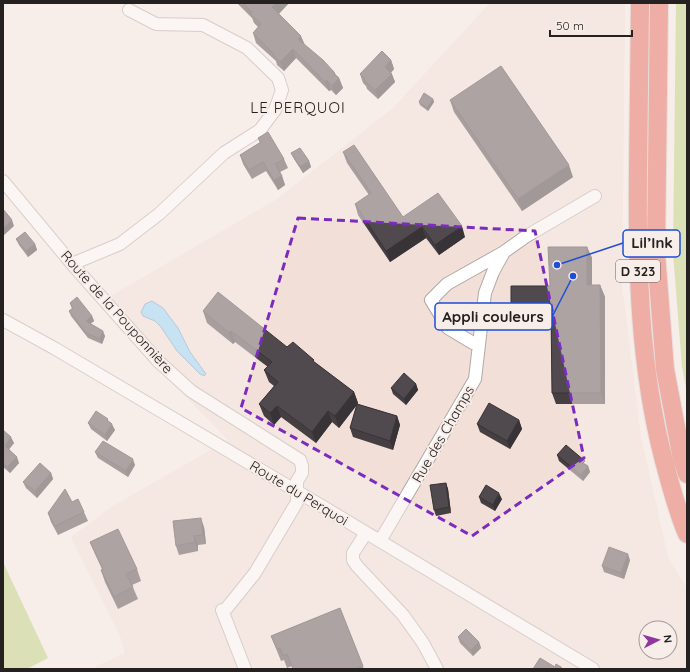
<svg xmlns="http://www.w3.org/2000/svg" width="690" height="672" font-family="Quicksand,sans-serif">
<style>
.built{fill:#f1dfd8;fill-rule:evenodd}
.green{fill:#bad17a}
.water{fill:#8bd4ff;stroke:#6c9ebc}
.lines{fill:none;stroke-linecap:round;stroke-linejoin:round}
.minor-casing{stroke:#b1a8a4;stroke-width:14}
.highway-casing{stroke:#cfcece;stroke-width:20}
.minor{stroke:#fff;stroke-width:12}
.highway{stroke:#e25f53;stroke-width:18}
.wall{fill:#453f42}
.shaded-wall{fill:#383336}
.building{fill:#50494d;stroke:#383336}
.marked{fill:none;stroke:#7b2cbf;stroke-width:3;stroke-dasharray:8 5;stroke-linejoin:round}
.labels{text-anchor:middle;stroke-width:4;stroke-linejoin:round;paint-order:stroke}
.shield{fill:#f7ede9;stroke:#645e5c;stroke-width:1}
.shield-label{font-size:13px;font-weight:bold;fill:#252120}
.street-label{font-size:14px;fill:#252120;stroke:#f7ede9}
.neighbourhood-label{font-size:15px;letter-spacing:1px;fill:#252120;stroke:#f7ede9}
.leader{fill:none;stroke:#1d4ed8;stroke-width:1.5}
.callout-dot{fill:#1d4ed8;stroke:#f7ede9;stroke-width:1.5}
.callout{fill:#f7ede9;stroke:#1d4ed8;stroke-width:1.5}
.callout-label{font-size:15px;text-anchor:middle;font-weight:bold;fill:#252120}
</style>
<rect width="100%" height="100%" fill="#f7ede9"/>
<!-- built -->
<path class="built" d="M490,3H625L622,286L641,437L668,557L687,589V669H91L125,653L119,633L71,537L113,506L228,440L118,327L111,296L277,199L393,108ZM646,628H670V652H646Z"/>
<!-- green -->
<path class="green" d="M676,3H687V393L682,367L673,253Z
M3,562L48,658L27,669H3Z"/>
<!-- water -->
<path class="water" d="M152,301L163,308L178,328L190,352L206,374L204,376L200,374L177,351L161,327L155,321L143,316L141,312L145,304Z"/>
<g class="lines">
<!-- minor casing -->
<g class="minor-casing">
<path id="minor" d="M3,181L72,264L158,361L191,391L300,460L302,466V473L297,481V502L255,573L226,609L222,610L245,669
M72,264L120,244L159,214L224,153L260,130L275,110L282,90L278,78L247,48L203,25L156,24L129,10
M3,320L54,348L315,502L593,669
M479,344L473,343L448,328L431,300L447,284L504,252L525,237L595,196
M366,533L353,553V560L357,566L403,615L423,643L437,669
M380,541L475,379L485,293L493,272L504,252"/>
</g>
<!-- highway casing -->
<g class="highway-casing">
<path id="highway" d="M640,3C639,59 639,114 638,170C637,269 639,365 664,461C671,486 677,511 687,534
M659,3L656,253L665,369L682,459L687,474"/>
</g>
<!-- minor -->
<use href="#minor" class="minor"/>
<!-- highway -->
<use href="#highway" class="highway"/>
</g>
<!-- wall -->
<path class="wall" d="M237,3H289L279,14L304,44L334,72L336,75L339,78L343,88L336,95L331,90L329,91L296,58L284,71L277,65L276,61L256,43L253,33L258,27L254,23L252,18Z
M391,60L394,69L391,73L395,82L378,99L367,89L366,86L363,83L360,74Z
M433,99L434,102L428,111L420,105L419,102Z
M450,100L573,177L522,211L454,112Z
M258,138L284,159L288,168L280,172L282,176L285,185L278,190L266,171L252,179L243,164L240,155L260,143Z
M343,152L403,217L465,237L439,255L426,238L390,262L358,215L355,204L369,195L347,163Z
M291,153L309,161L311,167L303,173L294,159Z
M16,239L35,244L37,250L28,257L19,245Z
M587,247L592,258V285H600L605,297V404H556L552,393L551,322H516L511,311L550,286Z
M70,303L92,316L94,321L90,324L105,336L102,344L88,338L71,316L69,311L72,309Z
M203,311L287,347L315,363L354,392L358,403L357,404L397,416L400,425L393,450L353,437L350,428L357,405L339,428L332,422L316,443L281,417L274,425L264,416L259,404L274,386L269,382L264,370L268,367L235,342L233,344L207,323Z
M416,384L418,390L406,405L393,394L391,388Z
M108,419V421L115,430L107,441L91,429L88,423Z
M519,420L522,429L510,449L480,432L477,424Z
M3,430L14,443L9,449L19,463L10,473L3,467Z
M95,452L135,465L128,477L98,458Z
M557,455L586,465L588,466L590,472L583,481L559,461Z
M51,473L53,479L37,498L26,488L23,482Z
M446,483L448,489L451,513L436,516L434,510Z
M479,497L502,499L495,511L481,503Z
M72,502L84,512L88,521L58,535L51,522L48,513Z
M204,527L206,544L198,545V551L179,555L176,546Z
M90,542L137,569L141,581L132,585L138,599L118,609L105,582L101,570L102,569L95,554Z
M630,560L624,579L604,572L602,566Z
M340,608L364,669H293L292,666L287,668L284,660L281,661L271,636Z
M458,637L479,642L481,648L473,656L460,643Z"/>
<!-- shaded-wall -->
<path class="shaded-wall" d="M276,3H289L275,17L272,7Z
M301,36L305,45L298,39Z
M293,49L296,58L284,71L280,62Z
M391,60L394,69L388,75L385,67Z
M334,72L338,80L339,78L343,88L336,95L332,86Z
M392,74L395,82L378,99L375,90Z
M327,80L331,90L329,91L325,82Z
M433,99L434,102L428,111L427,108Z
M309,161L311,167L303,173L300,167Z
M569,165L573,177L522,211L518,199Z
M282,176L285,185L278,190L274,180Z
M12,220L14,226L3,236V228Z
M462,226L465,237L439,255L435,245Z
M422,227L426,238L390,262L386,251Z
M35,244L37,250L28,257L26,251Z
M587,247L592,258V297L587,285Z
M600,285L605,297V404L601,393Z
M92,316L94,321L88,326L86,321Z
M103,331L105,336L102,344L100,339Z
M231,331L235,342L233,344L229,333Z
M416,384L418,390L406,405L404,399Z
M354,392L358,403L339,428L335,416Z
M277,406L281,417L274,425L270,413Z
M328,411L332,422L316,443L312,432Z
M397,416L400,425L393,450L390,441Z
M519,420L522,429L510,449L507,441Z
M112,424L115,430L107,441L105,435Z
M11,437L14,443L7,452L5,446Z
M17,457L19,463L10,473L7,467Z
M133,459L135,465L128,477L126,471Z
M588,466L590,472L583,481L581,475Z
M51,473L53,479L37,498L35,491Z
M446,483L448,489L451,513L449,507Z
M499,493L502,499L495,511L493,505Z
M201,518L204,527L206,544L203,535Z
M194,536L198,545V551L195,542Z
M628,554L630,560L624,579L621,573Z
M479,642L481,648L473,656L471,650Z"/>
<!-- building -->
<path class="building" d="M243,3H276L272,7L301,36L298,39L323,60L334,72V74L339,78L332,86L327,80L325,82L293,49L280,62L273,55L274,54L253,33L261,24L250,13L252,12Z
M382,51L391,60L385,67L392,74L375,90L364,80L365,79L360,74Z
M501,66L569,165L518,199L450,100Z
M424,93L433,99L427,108L419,102Z
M268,132L284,159L275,164L282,176L274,180L263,162L249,170L240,155L261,142L258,138Z
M354,145L403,217L438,193L462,226L435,245L422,227L386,251L355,204L371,193L343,152Z
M300,148L309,161L300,167L291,153Z
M3,209L12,220L3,228Z
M25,232L35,244L26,251L16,239Z
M548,247H587V285H600L601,393H552L551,310L511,311V286H550Z
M218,292L287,347L293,342L314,360L313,361L354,392L335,416L328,411L312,432L277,406L270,413L259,404L278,382L264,370L272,362L231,331L229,333L203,311Z
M77,297L92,316L86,321L103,331L100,339L86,333L69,311L73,308L70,303Z
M404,373L416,384L404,399L391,388Z
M489,403L519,420L507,441L477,424Z
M357,404L397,416L390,441L350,428Z
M96,411L108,419L107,420L112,424L105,435L88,423Z
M3,430L11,437L5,446L17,457L7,467L3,463Z
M103,441L133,459L126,471L95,452Z
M566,445L585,461L583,463L588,466L581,475L557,455Z
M40,463L51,473L35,491L23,482Z
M446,483L449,507L434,510L430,485Z
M486,485L499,493L493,505L479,497Z
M65,489L72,502L78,499L84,512L55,526L48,513Z
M201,518L203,535L194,536L195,542L176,546L173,521Z
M118,529L137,569L126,574L133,587L114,597L101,570L103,569L90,542Z
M609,547L628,554L621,573L602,566Z
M340,608L363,666L355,669H293L287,654L283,656L280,648L277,649L271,636Z
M466,629L479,642L471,650L458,637Z
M540,658L555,667L556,664L561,667L562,669H533Z"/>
<!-- marked area -->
<path d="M0 0H690V672H0ZM298,218L535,231L584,458L472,536L241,408Z" fill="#f7ede9" fill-opacity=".55" fill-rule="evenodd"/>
<path class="marked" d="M298,218L535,231L584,458L472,536L241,408Z"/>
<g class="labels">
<!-- shield labels -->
<rect class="shield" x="616" y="260" width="44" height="22" rx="3"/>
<g class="shield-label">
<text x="638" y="276">D 323</text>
</g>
<!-- street labels -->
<g class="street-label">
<text transform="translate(117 312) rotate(48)" y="5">Route de la Pouponnière</text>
<text transform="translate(443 434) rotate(-60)" y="5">Rue des Champs</text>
<text transform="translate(299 493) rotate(31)" y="5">Route du Perquoi</text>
</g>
<!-- neighbourhood labels -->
<g class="neighbourhood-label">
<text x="298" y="113">LE PERQUOI</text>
</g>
</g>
<!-- callouts -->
<path class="leader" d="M557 265L623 243M573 276L552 317"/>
<g class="callout-dot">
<circle cx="557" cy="265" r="4"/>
<circle cx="573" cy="276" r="4"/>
</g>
<g class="callout">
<rect x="623" y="230" width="57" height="27" rx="4"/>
<rect x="435" y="303" width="117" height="27" rx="4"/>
</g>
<g class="callout-label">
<text x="652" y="248">Lil’Ink</text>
<text x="493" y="322">Appli couleurs</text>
</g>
<!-- border -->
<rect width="690" height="672" fill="none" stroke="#252120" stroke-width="8"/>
<!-- north arrow -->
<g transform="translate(658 640) rotate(84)"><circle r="19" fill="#f7ede9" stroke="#a39b99"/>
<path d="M0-3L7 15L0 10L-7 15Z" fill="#8f36a1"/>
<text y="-6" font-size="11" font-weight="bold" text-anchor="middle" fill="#252120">N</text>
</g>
<!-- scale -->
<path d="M550 30v6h82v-6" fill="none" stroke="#252120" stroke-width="2"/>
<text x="556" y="30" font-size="12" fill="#252120" stroke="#f7ede9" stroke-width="3" paint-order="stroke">50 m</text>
</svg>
